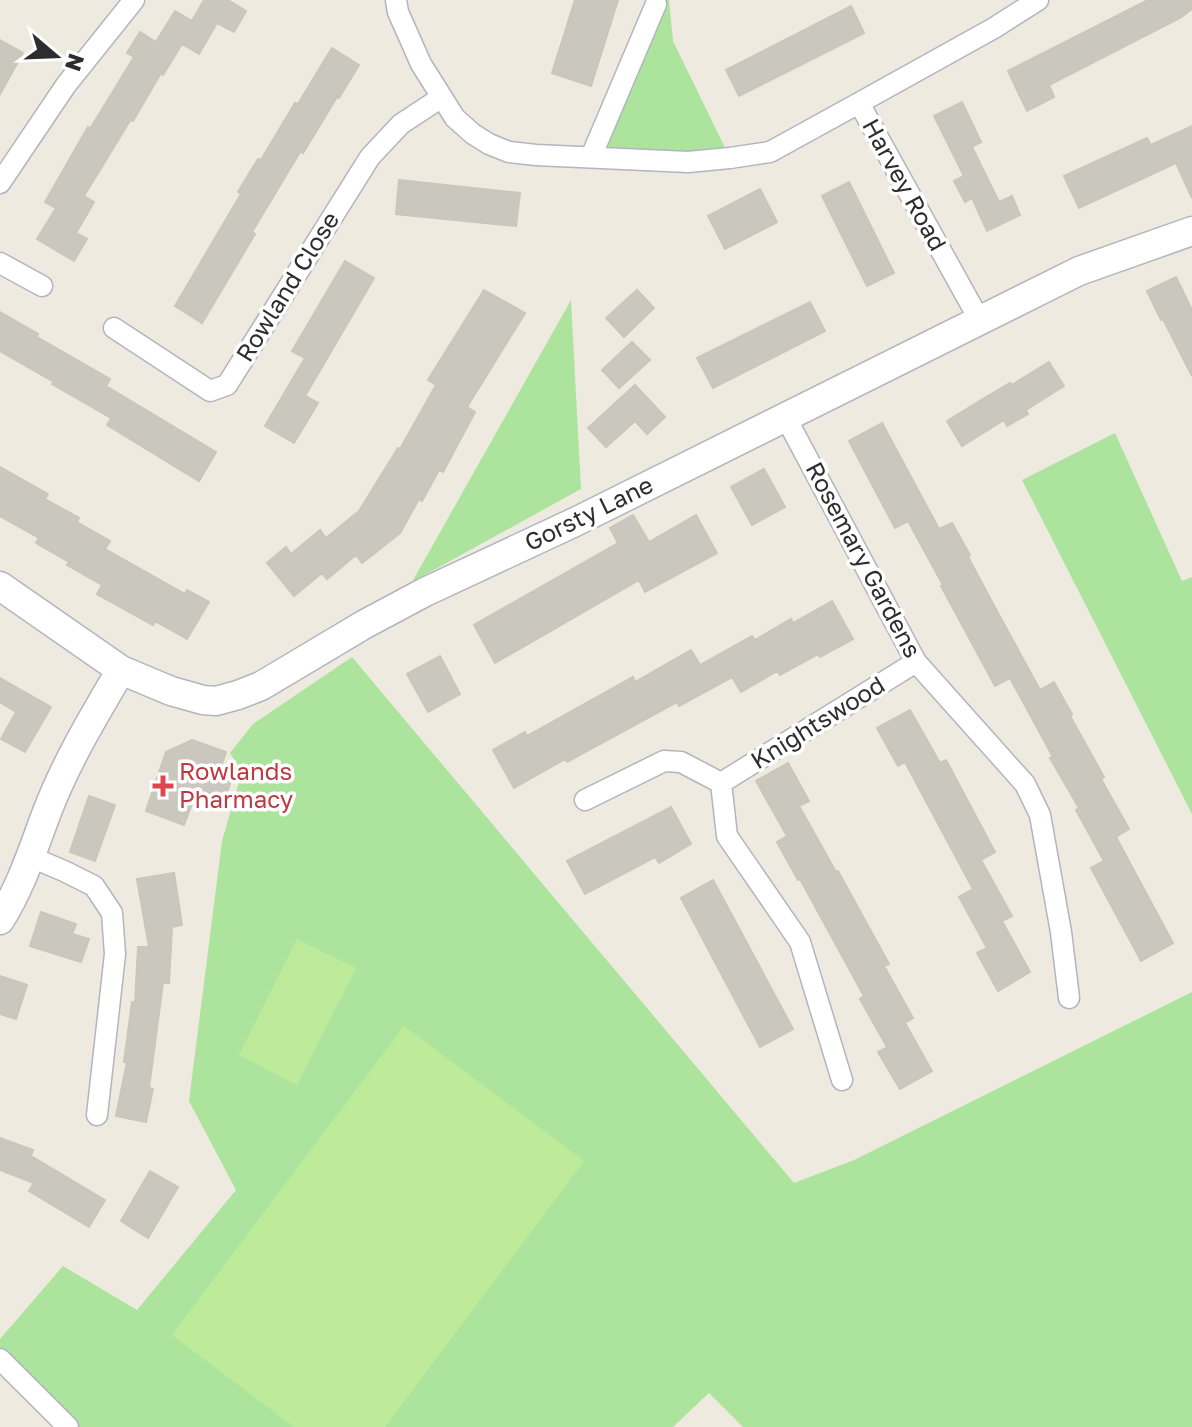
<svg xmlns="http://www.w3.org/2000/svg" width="1192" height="1427" font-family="'Golos Text',sans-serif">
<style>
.green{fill:#ace49d}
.pitch{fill:#beeb99}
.building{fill:#cac8be;stroke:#cac6b9;stroke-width:2}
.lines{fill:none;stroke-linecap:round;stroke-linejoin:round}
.street-casing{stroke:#b3b4c0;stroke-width:23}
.secondary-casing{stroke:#b3b4c0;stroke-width:31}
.street{stroke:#fff;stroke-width:20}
.secondary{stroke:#fff;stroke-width:28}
.health-dot{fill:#e0444e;stroke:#fff;stroke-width:3}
.labels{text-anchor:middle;stroke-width:7;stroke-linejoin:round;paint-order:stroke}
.street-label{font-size:24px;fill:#2d2d2d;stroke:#fff}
.health-label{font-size:24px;fill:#be3a42;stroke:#fff;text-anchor:start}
</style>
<rect width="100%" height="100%" fill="#eeeae0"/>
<!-- green -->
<path class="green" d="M658,0H669L673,41L730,158L591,157Z
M571,300L581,489L412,582Z
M1115,433L1182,581L1192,577V814L1022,480Z
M352,657L794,1183L854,1160L1192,992V1427H743L709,1393L673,1427H68L0,1359V1339L63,1266L137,1310L236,1190L189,1101L222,841L242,772L230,753L253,724Z"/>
<!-- pitch -->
<path class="pitch" d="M297,939L356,968L297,1085L239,1055Z
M404,1026L584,1161L385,1427H294L172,1335Z"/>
<!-- building -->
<path class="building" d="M204,0H228L246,11L234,32L217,23L199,54L182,44L163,75L161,73L133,121L131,119L84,196L94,202L76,233L87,239L74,261L37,239L56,208L45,202L88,127L90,129L134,57L127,53L140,32L156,42L175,11L192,21Z
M575,0H618L591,86L552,73Z
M1148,0H1192V9L1180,18L1049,85L1054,97L1027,111L1008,71Z
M851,6L864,33L739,96L726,70Z
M0,40L23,53L0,94Z
M332,48L359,65L339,98L337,97L303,153L300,152L252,232L255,234L202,323L175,306L241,194L238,192L258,159L261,160L295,103L298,104Z
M962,102L981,142L972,147L999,202L1012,196L1020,215L987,231L972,198L965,202L954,181L964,176L934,116Z
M1192,126V198L1176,163L1079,208L1064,176L1147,138L1151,145Z
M399,180L520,193L516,226L396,214Z
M849,182L894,273L867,286L822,196Z
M760,189L777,222L725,249L708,216Z
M345,261L374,278L305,396L318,403L294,443L265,426L305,358L292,351Z
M1176,277L1192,310V376L1163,319L1161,320L1147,291Z
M484,290L525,313L467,407L475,412L443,472L439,470L422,501L419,499L400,533L362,563L356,555L327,579L322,573L294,596L267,563L286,547L291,554L320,530L326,538L359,511L398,448L400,449L436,385L428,380Z
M637,290L654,308L624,337L606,318Z
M810,302L825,331L713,388L697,358Z
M0,312L38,334L37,337L110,379L106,386L216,452L199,481L107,425L111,418L52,384L54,382L0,351Z
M632,342L650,360L619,388L602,370Z
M1049,362L1064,386L1026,410L1028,414L1007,426L1004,420L962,446L947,421L986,397L1010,383L1012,385Z
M635,385L665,417L647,434L635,421L606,447L588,428Z
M882,423L939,529L952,523L970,555L968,557L998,613L1040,690L1054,682L1072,714L1070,716L1104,777L1101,779L1129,829L1116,837L1173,943L1141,961L1091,868L1104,861L1076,810L1079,808L1050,758L1053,757L1010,678L995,686L941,586L943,585L908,521L895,528L849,441Z
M0,467L48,494L45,499L79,518L77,522L110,541L105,549L185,594L187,590L209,602L187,639L155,621L153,625L97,594L102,585L67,565L69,562L36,543L39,538L0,516Z
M764,469L785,507L752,525L731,487Z
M633,515L649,542L696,515L717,553L645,592L639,580L495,663L474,625L618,543L610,528Z
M832,601L853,639L820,657L818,654L780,675L777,671L741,692L732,677L679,706L677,702L567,762L565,759L514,788L493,750L525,732L527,736L633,677L635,682L691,650L700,665L752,636L755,640L791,619L793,623Z
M440,656L460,694L428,712L407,674Z
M0,678L51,707L25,752L1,739L16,712L0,702Z
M910,710L940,763L946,760L995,852L981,860L1012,916L1002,921L1030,972L998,991L977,953L987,948L959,897L973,889L905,762L898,766L877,728Z
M192,740L226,752L220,770L233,775L222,806L195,796L184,825L146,811L166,752Z
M788,763L809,801L799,806L836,872L838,871L889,964L884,966L913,1018L905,1023L932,1071L900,1089L878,1052L887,1047L860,999L864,996L800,879L798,880L777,842L787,836L756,781Z
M89,796L115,805L95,861L70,852Z
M671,807L691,844L659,863L655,857L585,894L567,861Z
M174,873L182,925L172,927L169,983H163L149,1088L153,1089L146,1122L116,1116L127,1062H124L132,1002L135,1003L138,947H149L137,879Z
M713,880L793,1029L760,1047L681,898Z
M41,912L76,924L72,934L89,939L81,962L30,946Z
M0,976L27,985L16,1019L0,1014Z
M0,1138L33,1150L31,1156L105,1200L89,1227L29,1191L34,1183L0,1170Z
M150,1171L178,1187L148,1238L121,1221Z"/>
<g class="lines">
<!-- street casing -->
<g class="street-casing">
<path id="street" d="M396,0L398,12L421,64L455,118L473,134L489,144L509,152L536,155L688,162L730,158L770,152L859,103
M591,157L656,4
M0,183L66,85L134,0
M0,263L42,286
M980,321L859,103L994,28L1038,0
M114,328L210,391L227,385L370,157L401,124L442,97
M786,418L916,662L1025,784L1040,815L1061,932L1069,998
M585,800L664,761L681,762L721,783
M31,857L64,871L94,886L112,913L115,954L97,1115
M842,1080L800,942L727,836L721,783L916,662
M0,1359L68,1427"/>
</g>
<!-- secondary casing -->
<g class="secondary-casing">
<path id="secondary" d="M0,586L121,670L171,691L203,700L216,701L238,695L261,686L365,624L425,592L575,522L1079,271L1192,231
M0,920C21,887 33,849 47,812C66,762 94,716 121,670"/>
</g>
<!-- street -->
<use href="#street" class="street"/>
<!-- secondary -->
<use href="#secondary" class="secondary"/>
</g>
<!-- markers -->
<path class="health-dot" d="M159 774h8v8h8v8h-8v8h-8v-8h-8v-8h8z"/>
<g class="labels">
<!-- street labels -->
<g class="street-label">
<text transform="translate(904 185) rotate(61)" y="8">Harvey Road</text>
<text transform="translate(288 287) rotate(-58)" y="8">Rowland Close</text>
<text transform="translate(589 514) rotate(-26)" y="8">Gorsty Lane</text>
<text transform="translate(863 560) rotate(62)" y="8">Rosemary Gardens</text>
<text transform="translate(818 723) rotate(-32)" y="8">Knightswood</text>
</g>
<!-- health labels -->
<g class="health-label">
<text x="179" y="780">Rowlands<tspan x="179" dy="28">Pharmacy</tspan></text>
</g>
</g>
<!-- north arrow -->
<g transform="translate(56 56) rotate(109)" stroke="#ffffff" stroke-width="6" paint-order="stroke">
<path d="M0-6L14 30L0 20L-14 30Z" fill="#2d2d2d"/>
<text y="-12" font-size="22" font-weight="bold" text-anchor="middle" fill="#2d2d2d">N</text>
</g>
</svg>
